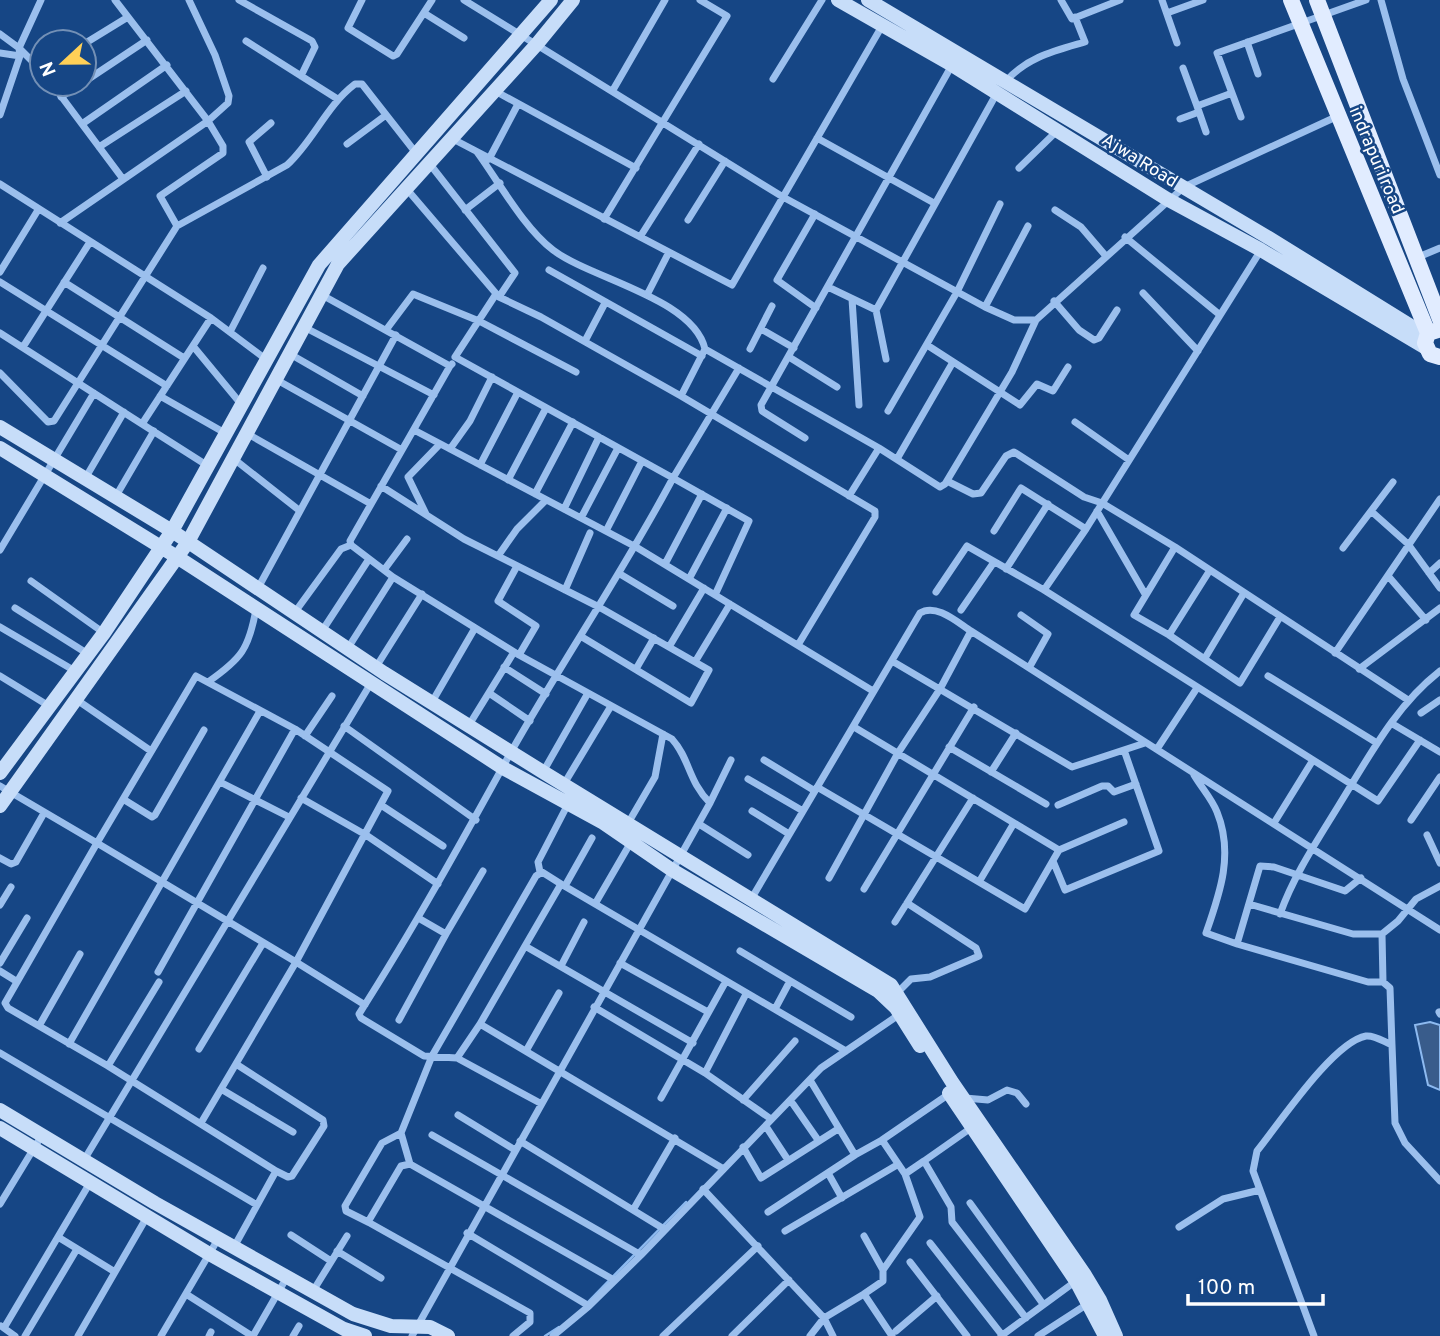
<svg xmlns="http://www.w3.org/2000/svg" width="1440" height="1336" font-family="Overpass,sans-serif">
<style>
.water{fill:#395c8b;stroke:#8dbaf0;stroke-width:2}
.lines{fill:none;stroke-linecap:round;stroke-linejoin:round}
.stream{stroke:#8dbaf0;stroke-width:2.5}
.street{stroke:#9bbfed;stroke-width:7}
.secondary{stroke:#c7ddf9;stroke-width:14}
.primary{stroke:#e1ecff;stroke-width:16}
.labels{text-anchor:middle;stroke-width:5;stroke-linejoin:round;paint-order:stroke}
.street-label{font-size:18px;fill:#fff;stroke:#164685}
</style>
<rect width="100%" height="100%" fill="#164685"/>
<!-- water -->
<path class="water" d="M1430,1022L1440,1025V1090L1428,1085L1415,1025Z"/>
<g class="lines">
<!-- stream -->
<path class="stream" d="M588,1302L686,1202
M545,1336L559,1327"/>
<!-- street -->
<path class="street" d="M239,0L312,41L315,47L301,76
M362,0L348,28L393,56L397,54L432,0
M464,0L783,197L985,307L1014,320H1036L1184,187L1338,116
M1061,0L1072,19L1120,0
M1162,0L1177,43
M1381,0L1403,79L1440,175
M424,13L464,38
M1167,13L1203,0
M0,34L19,48L42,71
M246,41L336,98
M1247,42L1258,74
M84,44L128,17
M0,53L20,56
M1183,68L1197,106
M773,79L822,0
M84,82L147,40
M1005,82C1027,57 1054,51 1085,42L1075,17
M52,84L123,179
M613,90L665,0
M495,91L636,168
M61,97L80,84
M0,115L20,56L19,48L41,0
M1241,117L1217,53L1366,0
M1180,119L1199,112
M82,124L167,65
M1206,132L1197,106L1232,93
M451,138L732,285L882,26
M817,138L934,203
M347,144L386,115
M99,147L186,91
M477,152C499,182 524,228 553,250C591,279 693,298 705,349L879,448L940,487L945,484L1012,372L1036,320
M489,159L518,104
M1019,168L1059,129
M267,177L249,142L271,123
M0,184L211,318L267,360
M405,187L499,297L515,273L429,163
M465,210L500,183
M1055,210L1081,227L1105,255
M815,214L777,280L816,308
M604,219L727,16L700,0
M688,220L725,161
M60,223L208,121L115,0
M177,226L160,196L223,153V146L208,121L228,103L229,96L215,55L189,0
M640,237L699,144
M1125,237L1220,315
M1416,258L1440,248
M549,270L702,356
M0,272L38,210
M0,282L167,386
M64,282L184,358
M828,287L876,310
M1143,293L1198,351
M496,294L455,357L673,478C623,572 563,660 511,752C462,841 414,928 359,1014L361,1018L424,1056L457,1058L540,1103
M322,295L450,366L452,364
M647,295L669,252
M499,297L541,317L681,396L705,349
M852,299L859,405
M1054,301L1079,330L1094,340L1099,338L1117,310
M985,307L1028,226
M304,327L434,395
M761,329L794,348
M386,330L413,294L479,321L576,372
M230,332L263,268
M0,333L142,424L211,318
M585,341L605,303
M927,345L1020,405L1037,384L1053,391L1068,367
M193,346L241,404
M23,347L90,242
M750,349L772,306
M290,354L363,396
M789,357L837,387
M886,359L876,310L998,91
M0,373L48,422L54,421L177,226L287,165C314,140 326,106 355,84H362L416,153
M277,380L402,450
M160,396L225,433
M681,396L875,511V517L798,645
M888,411L957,292L1000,204
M1075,422L1129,460
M142,424L208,466
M414,430L636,547L873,691
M248,434L371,504
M805,438L762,411L761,405L952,65
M450,449L470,421L492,377
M234,459L300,511L258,588
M897,459L953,362
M480,465L518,392
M86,477L124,412
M508,480L546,408
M947,481L973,494L981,493L1006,456L1014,452L1084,497L1102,503L1175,547L1408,700
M381,486L464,539L599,607L709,670L691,703L582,637
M535,494L573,422
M116,496L154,431
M849,496L879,448
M564,509L599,437
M300,511L396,335
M1097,511L1145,594
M1371,511L1408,544L1440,588
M426,514L408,477L440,444
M581,518L618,448
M606,531L642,461
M994,531L1021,488L1086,529
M1175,547L1134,615L1169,635L1240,683L1280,617
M1343,548L1393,482
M0,550L94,393
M498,556L517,529L546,500
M665,564L702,494
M517,566L498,601L536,626L519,655
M1006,569L1048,504
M384,570L407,539
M1429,573L1440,563
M620,574L673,606
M1389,577L1426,620
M689,579L727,508
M31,581L104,633
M565,590L590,533
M1044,590L1086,529L1261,250
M936,592L967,546L1044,590L1378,801L1420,740
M715,595L749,521L673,478L739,368
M15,608L88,654
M961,610L994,562
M295,612L341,549L351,545
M1021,615L1048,634L1029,668
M0,627L75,671
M322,631L369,559
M1169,635L1210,570
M669,647L704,588
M348,648L393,577
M1335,653L1440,499
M1205,658L1244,593
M892,661L1072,767L1145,743
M695,662L730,604
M376,667L422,594
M504,667L546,694
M636,669L654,638
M1359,669L1440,608
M0,676L49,706
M1268,676L1377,743
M208,682C241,659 249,649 256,609
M489,693L530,721
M77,700L151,751
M432,702L475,628
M1421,713L1440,700
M1391,723L1440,752
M469,725L514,652
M344,726L476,820
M854,727L1059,850
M305,736L332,696
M949,747L1046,804
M1157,749L1197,688
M764,760L815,791
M543,772L588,693
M991,772L1016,733
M1194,775C1201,787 1212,799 1217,812C1234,854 1220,893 1206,933L1237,944
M748,779L803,811
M220,782L289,817
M564,784L611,706
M0,786L97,843L196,676L295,729L388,791L296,962L97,843L5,1003L8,1008L108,1066L276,1171L234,1247
M817,787L1025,909L1059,850L1124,822
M301,798L366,835L438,884
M123,799L152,817L155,815L204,730
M710,803L731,760
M381,805L443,846
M1058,805L1102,786H1108L1114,792L1136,784
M752,811L789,834
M1411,820L1440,777
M1274,823L1313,760
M699,824L748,855
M627,825L655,777L663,734
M1427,835L1440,863
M0,858L11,864L16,862L44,813
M1053,861L1065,890L1159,851L1124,750
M540,872L538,862L568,804
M829,878L898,753L940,689L971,631
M1361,878L1345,891L1274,867L1260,866L1237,944L1368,982H1383L1382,934L1398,921L1416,899L1440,886
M979,882L1014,823
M565,886L592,838
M864,889L974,707
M750,901L920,613C936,603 957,622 971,631L1440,930
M595,904L631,842
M1249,904L1353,934H1382
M0,905L11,887
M1280,914C1294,875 1317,841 1339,805C1369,757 1395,706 1440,671
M895,922L973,798
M446,934L483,871
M525,946L561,884L846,1051
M740,951L851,1017
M0,963L27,918
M620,963L708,1012
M561,966L584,922
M0,971L16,981
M158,972L295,729
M1383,982L1390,988L1392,1045
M898,992L911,979L930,977L979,956L976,948L907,903
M594,1007L705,1073L771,1119
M775,1009L790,981
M1439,1012L1440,1014
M399,1020L446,934L420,919
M39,1026L80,954
M693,1043L525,946L480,1024L722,1168
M69,1044L260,711
M199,1049L263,943
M526,1051L559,993
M0,1053L257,1205
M457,1058L480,1024
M236,1064L323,1120L324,1126L292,1176L288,1177L276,1171
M108,1066L159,982
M705,1073L746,994
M221,1089L293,1132
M661,1098L726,981
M965,1098L988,1100L1007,1090L1017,1093L1026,1104
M743,1100L795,1041
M793,1104L818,1140
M458,1115L515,1150
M201,1123L296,962L365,1005
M767,1128L788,1160
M401,1133L410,1164
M432,1135L641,1255
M882,1140L949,1094
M520,1141L664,1229
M743,1147L761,1178L838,1129
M855,1155L882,1140L905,1174L920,1217L883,1270L864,1236
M84,1160L371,683
M924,1161L971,1128
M828,1173L842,1198
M905,1174L924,1161L951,1207L952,1222L1026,1318
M703,1189L824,1318L833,1336
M970,1203L1043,1304
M0,1204L42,1135
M633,1210L675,1138
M768,1212L855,1155L810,1080
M368,1222L346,1211L345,1206L382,1143L401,1133L432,1056L536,876L542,872L561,884
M1179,1227L1223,1199L1260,1190
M785,1231L897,1165
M467,1233L589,1306
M291,1235L331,1261
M58,1237L115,1272
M930,1243L1002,1335
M337,1251L381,1278
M910,1262L967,1336
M313,1291L347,1236
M186,1294L252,1336
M864,1294L883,1281V1270
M1,1326L15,1336
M4,1328L91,1181
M896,1331L937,1296
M25,1336L77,1249
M78,1336L148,1215
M161,1336L218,1239
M209,1336L211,1332
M253,1336L287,1277
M293,1336L299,1326
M412,1336L710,803C688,781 690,759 672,739L519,655L393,577L351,545L350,541L450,366
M513,1336L530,1322V1313L368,1222L401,1166L410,1164L614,1280
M553,1336L589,1306L641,1255L821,1068L900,1014
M663,1336L758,1246
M732,1336L789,1280
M810,1336L824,1318L864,1294L892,1336
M1001,1336L1076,1281
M1038,1336L1089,1303
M1314,1336L1253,1171L1257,1151C1279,1124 1333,1042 1366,1036C1375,1035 1384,1042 1392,1045L1395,1123L1405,1143L1440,1181"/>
<!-- secondary -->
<path class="secondary" d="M838,0L952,65L1167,199L1261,250L1426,348
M868,0L1269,238L1427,336
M0,427L172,531L384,673L543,772L891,985L952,1082L1085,1275L1100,1300L1116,1336
M0,448L177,557L503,768L602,822L672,870L878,991L896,1008L920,1046
M0,773L104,633L172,531L319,265L551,0
M0,806L188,542L338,264L537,44L573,0
M949,1093L1076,1281L1105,1336
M0,1110L155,1203L353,1314L391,1326L430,1327L448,1336
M0,1128L211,1255L344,1329L365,1336"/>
<!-- primary -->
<path class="primary" d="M1291,0L1428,333
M1317,0L1440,319
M1438,330L1428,333L1425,343L1430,354L1440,357"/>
</g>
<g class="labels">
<!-- street labels -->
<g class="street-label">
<text transform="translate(1140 160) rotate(32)" y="6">Ajwa Road</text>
<text transform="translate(1377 160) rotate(67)" y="6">indrapuri road</text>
</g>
</g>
<!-- north arrow -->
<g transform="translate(63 63) rotate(248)"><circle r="33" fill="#164685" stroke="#7390b6" stroke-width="2"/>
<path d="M0-5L12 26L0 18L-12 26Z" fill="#ffd057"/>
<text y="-10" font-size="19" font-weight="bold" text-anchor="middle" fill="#ffffff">N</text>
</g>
<!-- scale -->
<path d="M1188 1294v10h135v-10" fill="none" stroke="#ffffff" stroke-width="3.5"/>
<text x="1198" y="1294" font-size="21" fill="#ffffff" stroke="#164685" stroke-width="5" paint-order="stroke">100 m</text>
</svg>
